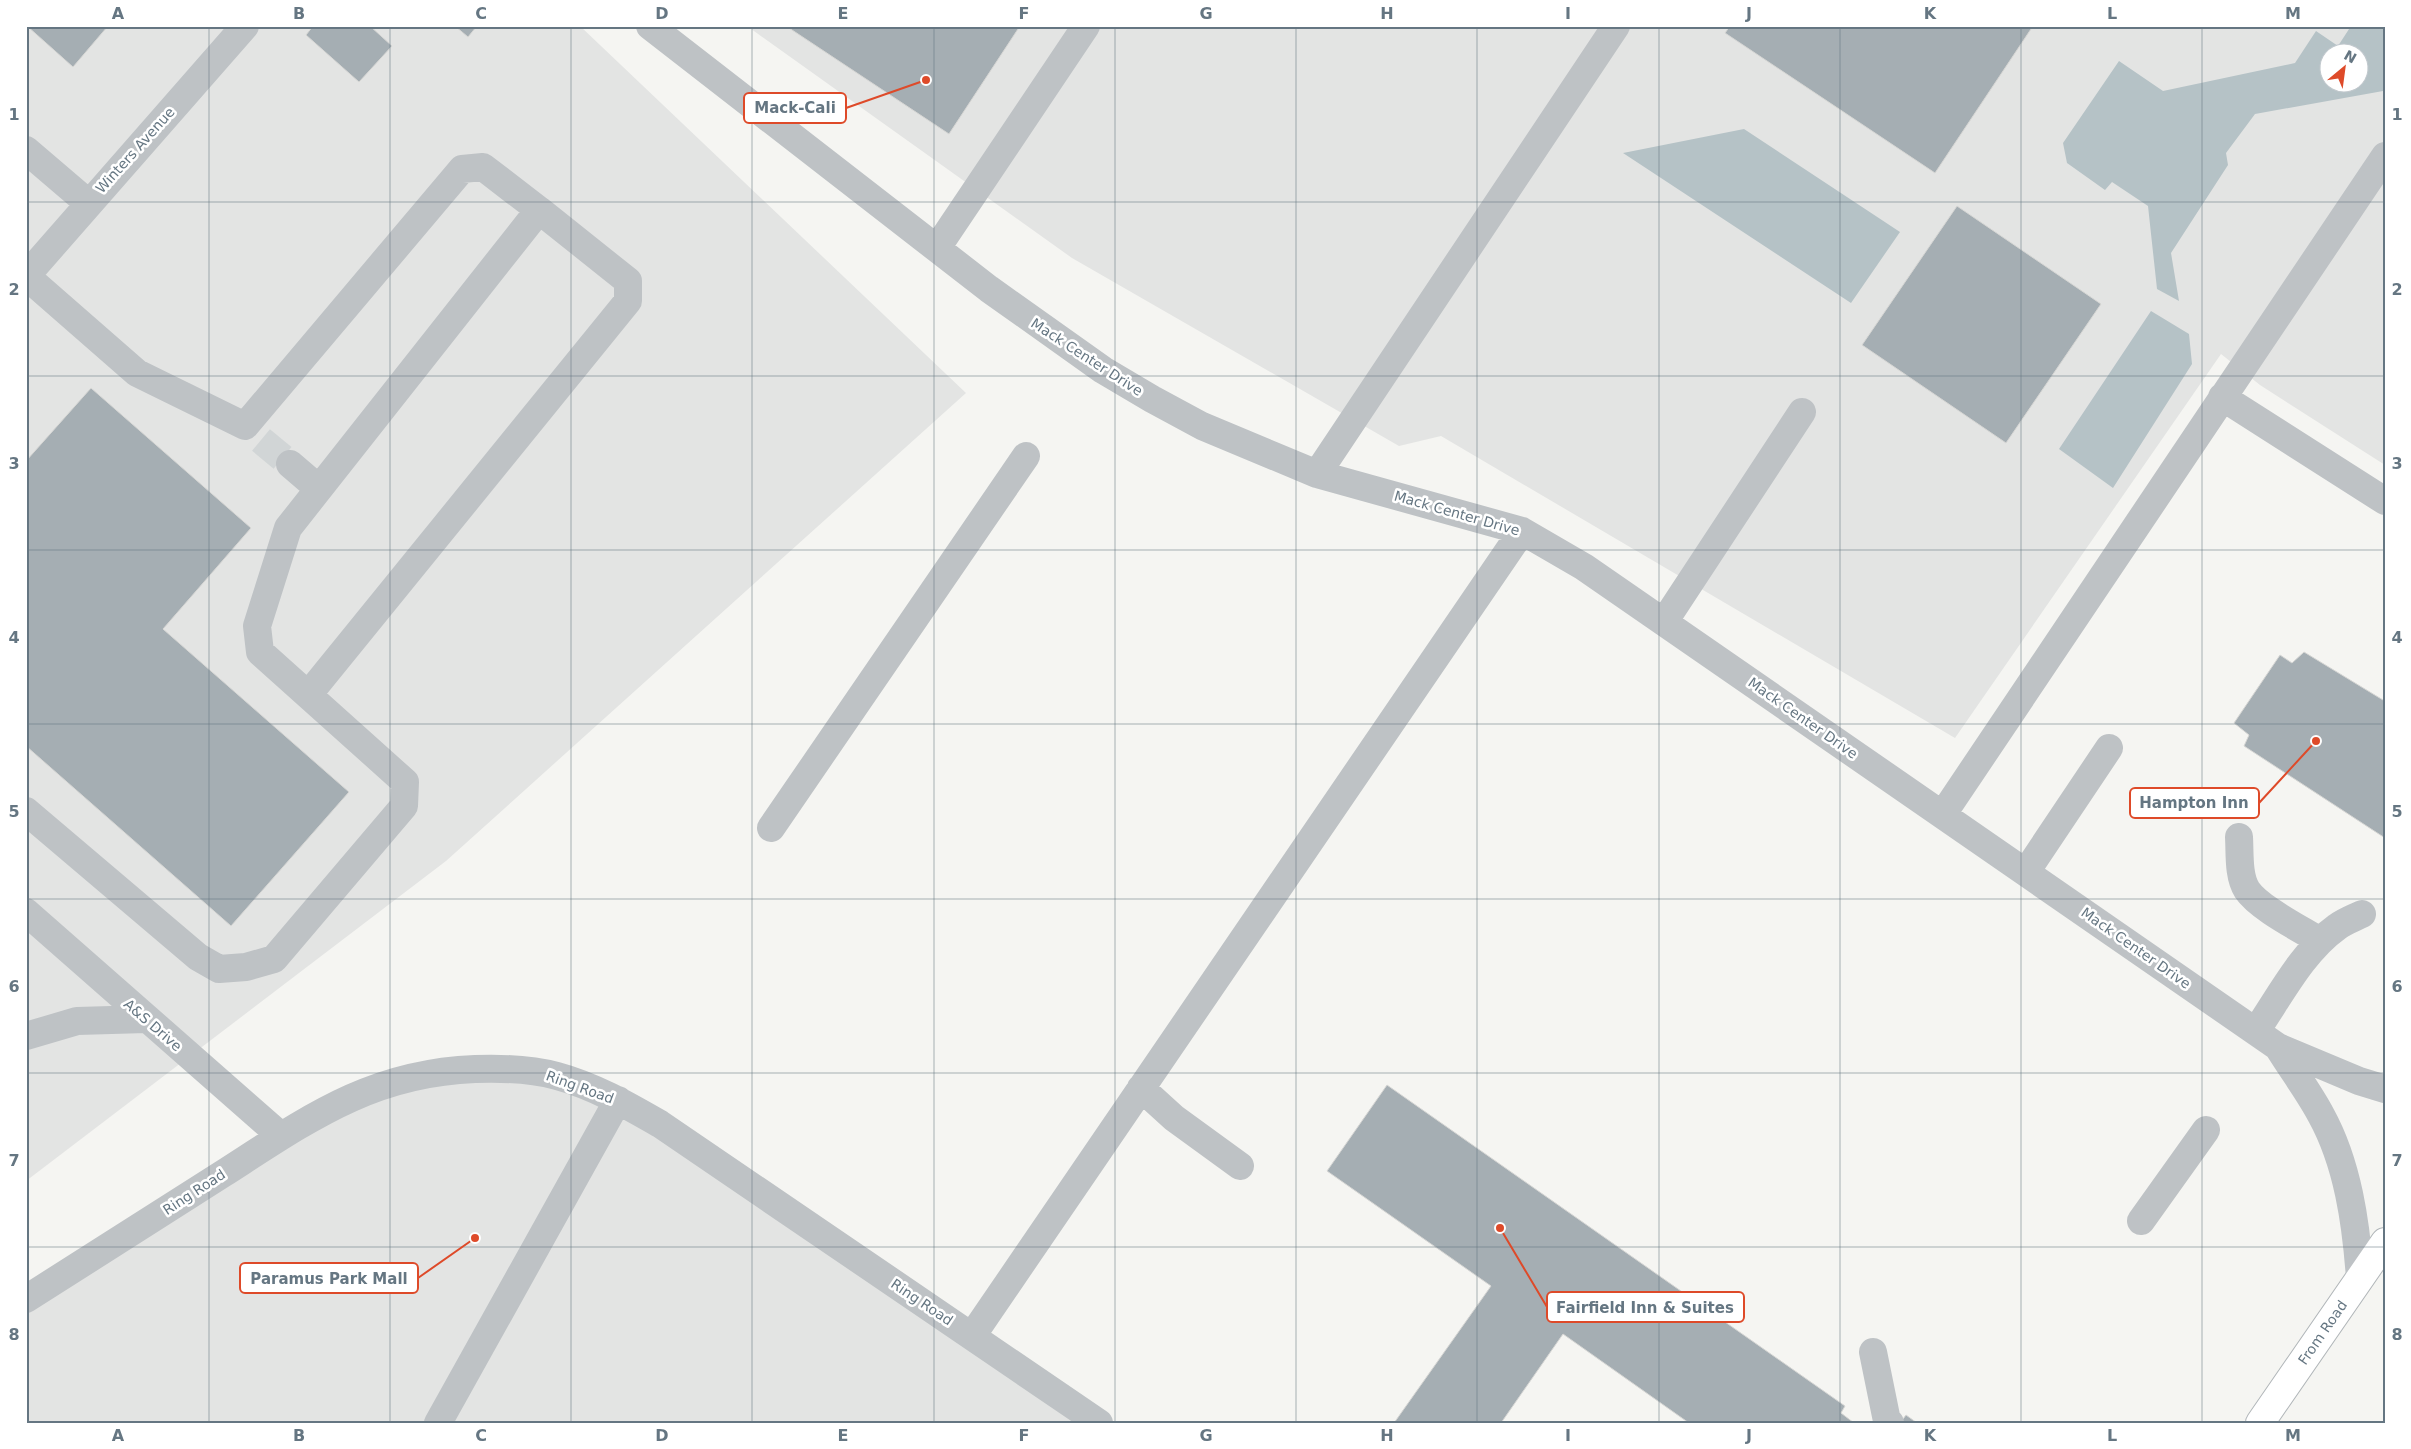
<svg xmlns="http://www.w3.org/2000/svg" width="2411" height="1449" font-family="'DejaVu Sans',sans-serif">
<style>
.built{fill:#e3e4e3;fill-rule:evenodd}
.water{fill:#b5c2c6;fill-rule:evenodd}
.building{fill:#a5aeb3;stroke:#d6d6d4}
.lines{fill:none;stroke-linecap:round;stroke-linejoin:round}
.minor-tunnel{stroke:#d1d5d6;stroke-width:28;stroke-dasharray:28 14;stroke-linecap:butt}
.major-casing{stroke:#b1b6b9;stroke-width:30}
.minor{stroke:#bec2c5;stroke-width:28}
.major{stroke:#fff;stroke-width:28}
.grid{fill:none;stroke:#657682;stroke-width:1;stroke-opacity:0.55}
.labels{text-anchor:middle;stroke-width:5;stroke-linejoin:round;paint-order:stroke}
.street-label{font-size:14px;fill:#657682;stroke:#fff}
.leader{fill:none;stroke:#de4a29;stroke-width:2}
.callout-dot{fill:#de4a29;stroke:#fff;stroke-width:2}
.callout{fill:#fff;stroke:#de4a29;stroke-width:2}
.callout-label{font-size:15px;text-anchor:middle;font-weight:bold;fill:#657682}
.neatline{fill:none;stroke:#657682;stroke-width:2}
.grid-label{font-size:16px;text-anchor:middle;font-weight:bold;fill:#657682}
</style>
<rect width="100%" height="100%" fill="#f5f5f2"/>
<!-- built -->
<path class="built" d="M26,26H580L966,393L446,861L26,1181Z
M747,26H2385V465L2260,385L2221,354L1955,738L1441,436L1399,446L1072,258ZM2328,52H2358V82H2328Z
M445,1070L592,1088L1099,1423H26V1299L281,1136Z"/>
<!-- water -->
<path class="water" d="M2351,26H2385V88L2383,91L2255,114L2226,153L2228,165L2171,253L2179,301L2157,289L2148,206L2112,182L2105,190L2067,163L2063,143L2119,61L2163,91L2295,63L2316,31L2338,46ZM2328,52H2358V82H2328Z
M1744,129L1900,232L1851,303L1623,153Z
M2151,311L2189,334L2192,364L2113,488L2059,449Z"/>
<!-- building -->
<path class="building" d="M27,26H108L73,67Z
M313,26H370L392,46L359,82L306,35Z
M455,26H477L468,37Z
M786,26H1020L949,134Z
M1730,26H2033L1935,173L1725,33Z
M1957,206L2101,304L2006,443L1862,345Z
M91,388L251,528L163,629L349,792L231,926L26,746V461Z
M2304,652L2383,700L2385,699V838L2244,746L2249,735L2234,723L2280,655L2292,663Z
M1387,1085L1845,1406L1841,1413L1854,1423H1689L1563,1334L1501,1423H1394L1491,1286L1327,1171Z
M1906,1415L1917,1423H1900Z"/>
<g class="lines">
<!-- minor-tunnel -->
<path class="minor-tunnel" d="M261,440L290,464"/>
<!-- major casing -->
<g class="major-casing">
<g id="major">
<path id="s1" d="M2260,1423L2385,1242"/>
</g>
</g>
<!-- minor -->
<path class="minor" d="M650,26L989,289L1103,370L1152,399L1202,426L1317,474L1522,531L1584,567L2278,1047L2359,1081L2385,1089
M26,150L88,203
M937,248L1086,26
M26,276L137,373L245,426L462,169L483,167L539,210L288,528L257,626L260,652L405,782L404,806L274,959L246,967L219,969L198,957L26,811
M26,276L245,26
M2222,397L2385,501
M290,464L318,488
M1317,474L1616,26
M1664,622L1802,412
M308,695L628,301V281L539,210
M1943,814L2385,156
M771,828L1026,456
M2239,837C2240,853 2238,876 2247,890C2259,908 2301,929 2320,941
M2026,872L2109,748
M26,912L281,1136
M2256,1031C2280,996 2302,952 2337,927C2345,921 2354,918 2362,914
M26,1036L77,1021L146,1019
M2278,1047C2292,1070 2309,1092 2321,1115C2348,1164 2356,1223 2360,1278
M1141,1088L1174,1118L1240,1166
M2141,1221L2206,1130
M26,1299C92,1257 158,1215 224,1173C308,1119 371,1073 475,1069C502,1068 531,1069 557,1076C594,1086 627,1105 660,1124L1099,1423
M972,1336L1522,531
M1873,1352L1887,1421L1890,1423
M438,1423L618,1100"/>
<!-- major -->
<use href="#major" class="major"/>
</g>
<!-- grid -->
<path class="grid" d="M209,26V1423M390,26V1423M571,26V1423M752,26V1423M934,26V1423M1115,26V1423M1296,26V1423M1477,26V1423M1659,26V1423M1840,26V1423M2021,26V1423M2202,26V1423M26,202H2385M26,376H2385M26,550H2385M26,724H2385M26,899H2385M26,1073H2385M26,1247H2385"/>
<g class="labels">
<!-- street labels -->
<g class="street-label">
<text transform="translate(135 150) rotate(-48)" y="5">Winters Avenue</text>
<text transform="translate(1087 357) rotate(33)" y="5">Mack Center Drive</text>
<text transform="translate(1457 513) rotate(16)" y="5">Mack Center Drive</text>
<text transform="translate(1803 718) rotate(35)" y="5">Mack Center Drive</text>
<text transform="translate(2136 948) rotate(35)" y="5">Mack Center Drive</text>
<text transform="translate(153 1025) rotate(41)" y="5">A&amp;S Drive</text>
<text transform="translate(580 1087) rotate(20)" y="5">Ring Road</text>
<text transform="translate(194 1192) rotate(-33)" y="5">Ring Road</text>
<text transform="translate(922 1302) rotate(34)" y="5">Ring Road</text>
<text dy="5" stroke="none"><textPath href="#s1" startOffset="110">From Road</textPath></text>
</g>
</g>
<!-- callouts -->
<path class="leader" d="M926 80L846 108M2316 741L2259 803M475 1238L418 1278M1500 1228L1547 1307"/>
<g class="callout-dot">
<circle cx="926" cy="80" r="5"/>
<circle cx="2316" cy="741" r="5"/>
<circle cx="475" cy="1238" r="5"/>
<circle cx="1500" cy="1228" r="5"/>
</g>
<g class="callout">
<rect x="744" y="93" width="102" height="30" rx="5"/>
<rect x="2130" y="788" width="129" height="30" rx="5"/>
<rect x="240" y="1263" width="178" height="30" rx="5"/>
<rect x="1547" y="1292" width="197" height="30" rx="5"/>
</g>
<g class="callout-label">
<text x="795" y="113">Mack-Cali</text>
<text x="2194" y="808">Hampton Inn</text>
<text x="329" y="1284">Paramus Park Mall</text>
<text x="1645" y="1313">Fairfield Inn &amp; Suites</text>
</g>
<!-- border -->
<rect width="2411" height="1449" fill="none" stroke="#ffffff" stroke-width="55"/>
<!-- north arrow -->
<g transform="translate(2344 68) rotate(29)"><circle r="24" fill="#ffffff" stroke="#c1c8cd"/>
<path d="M0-4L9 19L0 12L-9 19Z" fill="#de4a29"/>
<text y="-8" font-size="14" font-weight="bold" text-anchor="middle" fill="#657682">N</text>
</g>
<rect x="28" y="28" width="2356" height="1394" class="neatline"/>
<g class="grid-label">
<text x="118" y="19">A</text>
<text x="299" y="19">B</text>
<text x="481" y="19">C</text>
<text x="662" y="19">D</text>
<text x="843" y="19">E</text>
<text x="1024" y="19">F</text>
<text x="1206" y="19">G</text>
<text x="1387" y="19">H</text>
<text x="1568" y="19">I</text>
<text x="1749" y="19">J</text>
<text x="1930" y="19">K</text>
<text x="2112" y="19">L</text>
<text x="2293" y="19">M</text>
<text x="14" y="120">1</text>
<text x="2397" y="120">1</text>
<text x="14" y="295">2</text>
<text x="2397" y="295">2</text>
<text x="14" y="469">3</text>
<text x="2397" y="469">3</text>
<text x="14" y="643">4</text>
<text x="2397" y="643">4</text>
<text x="14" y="817">5</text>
<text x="2397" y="817">5</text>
<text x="14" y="992">6</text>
<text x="2397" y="992">6</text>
<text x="14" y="1166">7</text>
<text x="2397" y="1166">7</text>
<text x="14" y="1340">8</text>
<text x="2397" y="1340">8</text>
<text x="118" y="1441">A</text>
<text x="299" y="1441">B</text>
<text x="481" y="1441">C</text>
<text x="662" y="1441">D</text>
<text x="843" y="1441">E</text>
<text x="1024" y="1441">F</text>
<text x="1206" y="1441">G</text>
<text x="1387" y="1441">H</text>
<text x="1568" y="1441">I</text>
<text x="1749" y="1441">J</text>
<text x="1930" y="1441">K</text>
<text x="2112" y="1441">L</text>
<text x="2293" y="1441">M</text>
</g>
</svg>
